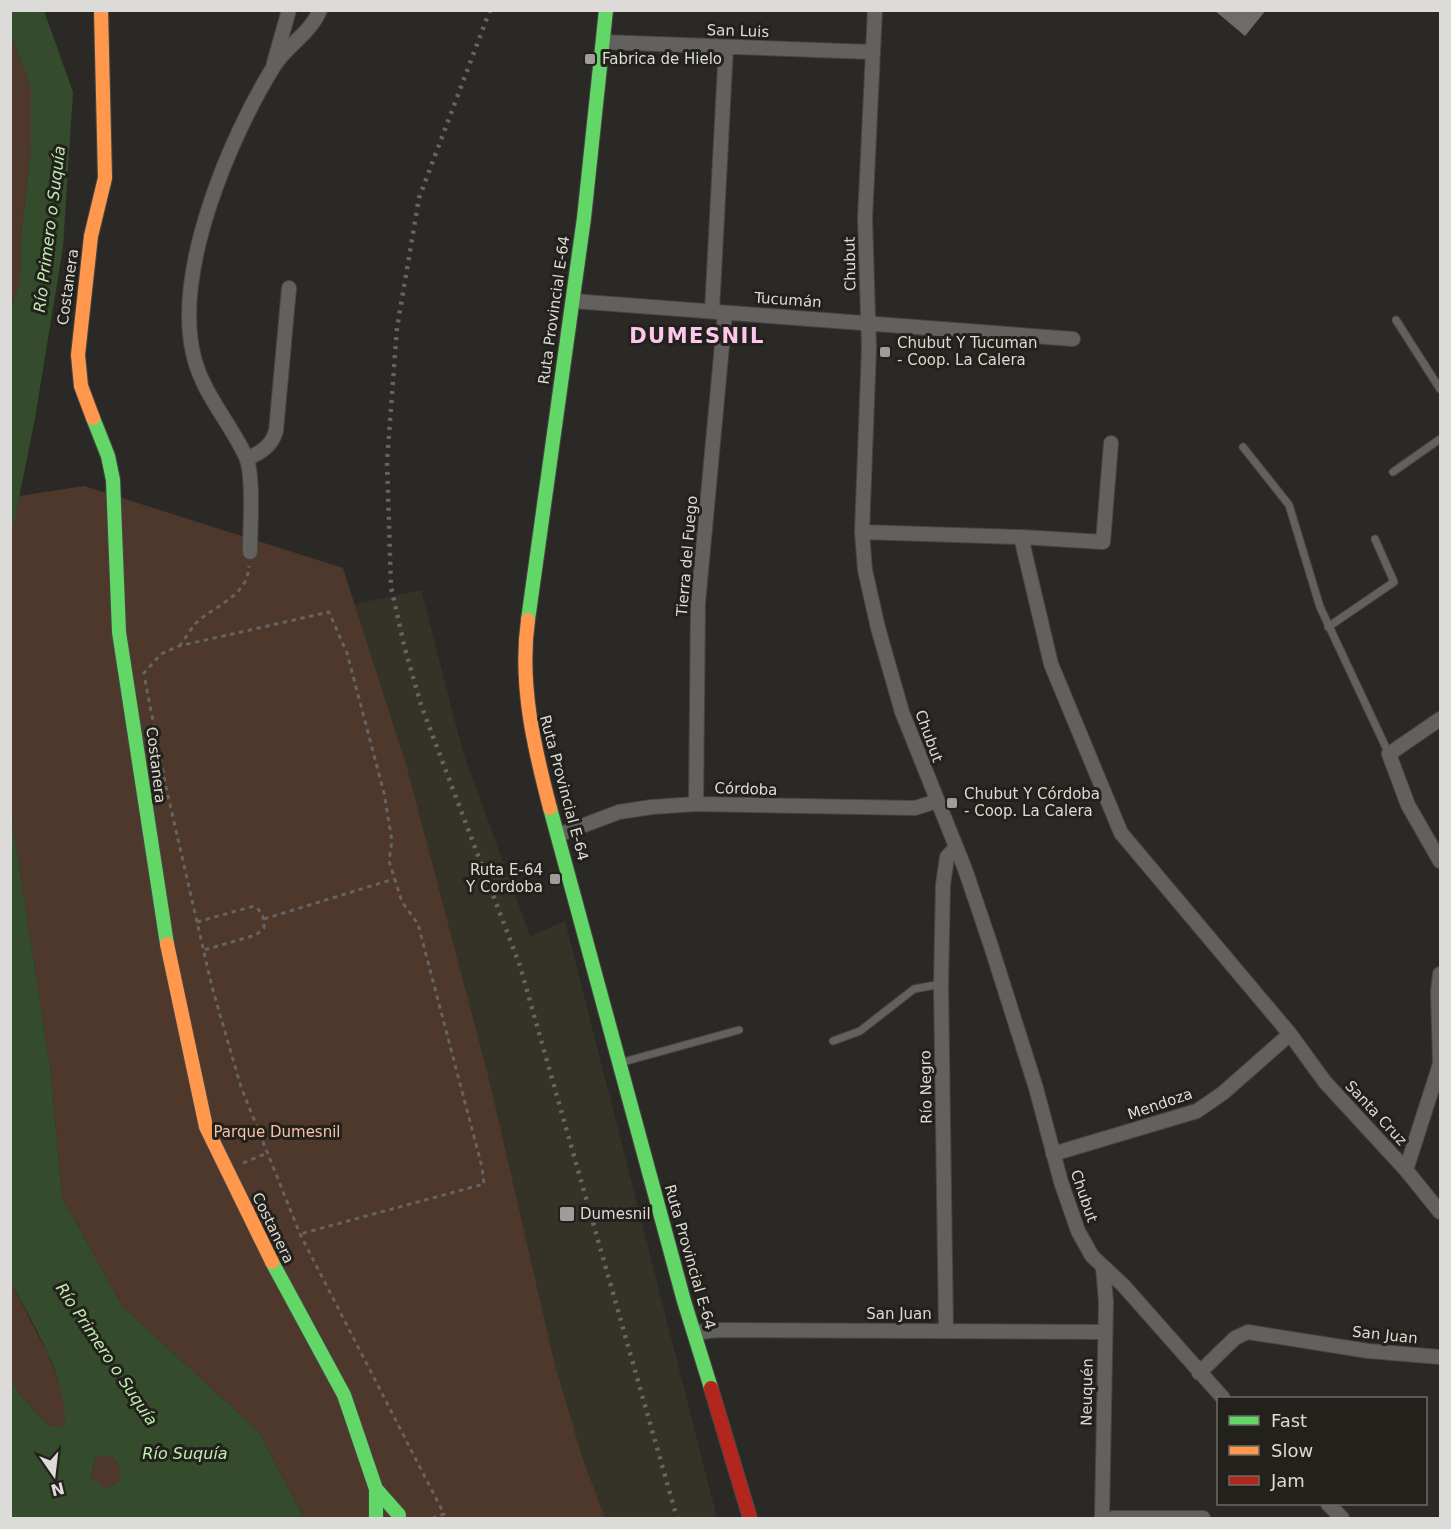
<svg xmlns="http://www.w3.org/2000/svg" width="1451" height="1529" font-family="'DejaVu Sans',sans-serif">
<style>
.built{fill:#353227}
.green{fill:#4e372b}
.water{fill:#354c2c;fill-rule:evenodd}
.building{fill:#6d6c69}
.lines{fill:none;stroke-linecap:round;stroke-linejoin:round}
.lane-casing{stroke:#484644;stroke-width:9}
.street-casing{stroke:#484644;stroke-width:16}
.fast-casing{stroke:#484644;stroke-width:16}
.slow-casing{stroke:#484644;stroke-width:16}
.jam-casing{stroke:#484644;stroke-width:16}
.path{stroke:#656462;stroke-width:3;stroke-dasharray:4.5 4.5;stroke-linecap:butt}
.lane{stroke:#62615f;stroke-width:7}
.street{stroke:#62615f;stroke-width:14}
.fast{stroke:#63d668;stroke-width:14}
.slow{stroke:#ff974d;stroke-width:14}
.jam{stroke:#b3261e;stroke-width:14}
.rail{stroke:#676563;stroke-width:4.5;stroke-dasharray:3 6;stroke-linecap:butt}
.poi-dot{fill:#9e9d99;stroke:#23211b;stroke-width:2}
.labels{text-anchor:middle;stroke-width:6;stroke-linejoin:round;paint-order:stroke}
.street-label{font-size:15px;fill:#dcdbd7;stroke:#23211b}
.poi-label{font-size:15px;fill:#dcdbd7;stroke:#23211b;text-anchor:start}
.park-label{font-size:15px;fill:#fac1a6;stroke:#23211b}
.water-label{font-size:16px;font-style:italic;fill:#bfecaf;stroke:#23211b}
.district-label{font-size:21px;font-weight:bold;letter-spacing:1.5px;fill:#fdc6ed;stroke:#23211b}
</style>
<rect width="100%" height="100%" fill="#2b2926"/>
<!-- built -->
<path class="built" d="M421,590L463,752L530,936L565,921L717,1518H410L166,644Z"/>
<!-- green -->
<path class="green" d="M11,35L31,87V150L21,236L20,281L11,313Z
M84,486L343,568L407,768L489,1079L554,1361L582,1457L605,1518H304L259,1432L122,1306L62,1197L51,1073L12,819L10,538L19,496Z
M13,1286L48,1354L66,1401L65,1428L49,1426L20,1395L11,1379L10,1288Z
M96,1456H112L120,1467V1481L107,1491L91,1478Z"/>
<!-- water -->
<path class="water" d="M11,10L44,11L73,92L63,247L35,418L11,538L10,313L20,281L21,236L31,150V87L11,35Z
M11,773L12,819L51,1073L62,1197L122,1306L259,1432L304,1518H11V1379L20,1395L49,1426L65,1427C67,1377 36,1331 14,1287L11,1288ZM96,1456H112L120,1467V1481L107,1490L91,1477Z"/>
<!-- building -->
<path class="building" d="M1214,10H1266L1245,36Z"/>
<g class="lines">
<!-- lane casing -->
<g class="lane-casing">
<path id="lane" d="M1396,320L1440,389
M1243,447L1289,505L1320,607L1389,754
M1393,472L1440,439
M1328,627L1394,582L1375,539
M833,1041L860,1031L914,989L941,984
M623,1062L739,1030"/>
</g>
<!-- street casing -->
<g class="street-casing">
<path id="street" d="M875,10L865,218L869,348L862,532L865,570L878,628L902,712L965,869L991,946L1036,1088L1061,1182L1078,1231L1092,1256L1123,1285L1223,1398
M603,42L872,52
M274,63L289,10
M573,301L1073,339
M712,311L726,47
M247,459C261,452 271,447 276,431L289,288
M862,532L1021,537L1051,664L1121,833L1290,1034L1325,1082L1406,1170L1440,1212
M1021,537L1103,542L1111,443
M250,552C250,530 254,476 246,457C230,422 201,392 193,353C174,269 230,137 274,66C287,45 310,34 320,10
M1440,719L1389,754L1408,805L1440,861
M696,804L698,603L725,313
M558,835L619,812L652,807L696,804L915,808L937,801
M1053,1154L1197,1111L1223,1093L1290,1034
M1406,1170L1440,1064L1438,992L1440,974
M946,1331L941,984L943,885L947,857L956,847
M694,1333L717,1330L1105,1332
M1199,1373L1235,1338L1248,1332L1368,1351L1440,1357
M1328,1504L1342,1518
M1102,1518L1106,1302L1103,1267
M1113,1518H1203"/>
</g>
<!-- fast casing -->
<g class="fast-casing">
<path id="fast" d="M93,418L108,456L113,480L119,632L167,944
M528,620L584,218L606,10
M550,808L684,1301L711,1388
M272,1262L344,1395L376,1489V1518
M376,1489L399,1515"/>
</g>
<!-- slow casing -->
<g class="slow-casing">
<path id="slow" d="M93,418L81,386L78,355L91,236L105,178L101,10
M528,620C519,684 534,747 550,808
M167,944L206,1127L272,1262"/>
</g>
<!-- jam casing -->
<g class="jam-casing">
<path id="jam" d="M711,1388L750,1518"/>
</g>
<!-- path -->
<path class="path" d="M179,646C185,639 190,630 196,623C215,605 248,596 249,566
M143,674L161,654L179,646L329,612L347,653L384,793L392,841L389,861L402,902L418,924L482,1167L484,1184L300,1234
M145,680L166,787L212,987L241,1087L300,1234L444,1514L433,1518
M264,919L394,879
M197,922L254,906C263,912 264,918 264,928L256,935L204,950
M243,1163L267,1153"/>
<!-- lane -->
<use href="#lane" class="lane"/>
<!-- street -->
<use href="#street" class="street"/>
<!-- fast -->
<use href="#fast" class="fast"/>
<!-- slow -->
<use href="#slow" class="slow"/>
<!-- jam -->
<use href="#jam" class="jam"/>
<!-- rail -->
<path class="rail" d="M490,10L419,198L397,328L387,461L391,587L405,649L421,705L520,966L677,1518"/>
</g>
<!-- markers -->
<g class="poi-dot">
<rect x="584" y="53" width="12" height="12" rx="3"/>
<rect x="879" y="346" width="12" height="12" rx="3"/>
<rect x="946" y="797" width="12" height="12" rx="3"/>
<rect x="549" y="873" width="12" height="12" rx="3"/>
<rect x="559" y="1206" width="16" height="16" rx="3"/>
</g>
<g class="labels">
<!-- street labels -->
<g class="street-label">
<text transform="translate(738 31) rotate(2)" y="5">San Luis</text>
<text transform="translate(850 264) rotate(-91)" y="5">Chubut</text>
<text transform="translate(68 287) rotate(-82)" y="5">Costanera</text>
<text transform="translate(788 300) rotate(4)" y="5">Tucumán</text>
<text transform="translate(554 310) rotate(-82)" y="5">Ruta Provincial E-64</text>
<text transform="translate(687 556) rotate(-85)" y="5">Tierra del Fuego</text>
<text transform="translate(929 736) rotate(70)" y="5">Chubut</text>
<text transform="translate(156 765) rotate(83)" y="5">Costanera</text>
<text transform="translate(564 788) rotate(75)" y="5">Ruta Provincial E-64</text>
<text transform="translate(746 789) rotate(2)" y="5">Córdoba</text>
<text transform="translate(926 1087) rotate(-91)" y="5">Río Negro</text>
<text transform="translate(1160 1104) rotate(-19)" y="5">Mendoza</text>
<text transform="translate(1376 1113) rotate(47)" y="5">Santa Cruz</text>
<text transform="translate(1084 1196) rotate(71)" y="5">Chubut</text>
<text transform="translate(273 1228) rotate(64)" y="5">Costanera</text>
<text transform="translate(690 1257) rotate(74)" y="5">Ruta Provincial E-64</text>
<text x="899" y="1319">San Juan</text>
<text transform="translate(1385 1335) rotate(6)" y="5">San Juan</text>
<text transform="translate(1087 1392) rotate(-89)" y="5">Neuquén</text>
</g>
<!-- poi labels -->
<g class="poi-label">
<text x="602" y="64">Fabrica de Hielo</text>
<text x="897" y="348">Chubut Y Tucuman<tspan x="897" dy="17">- Coop. La Calera</tspan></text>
<text x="964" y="799">Chubut Y Córdoba<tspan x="964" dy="17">- Coop. La Calera</tspan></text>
<text x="543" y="875" text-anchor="end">Ruta E-64<tspan x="543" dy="17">Y Cordoba</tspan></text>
<text x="580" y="1219">Dumesnil</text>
</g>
<!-- park labels -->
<g class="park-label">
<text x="277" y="1137">Parque Dumesnil</text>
</g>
<!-- water labels -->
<g class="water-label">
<text transform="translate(49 229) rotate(-83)" y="6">Río Primero o Suquía</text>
<text transform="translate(107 1354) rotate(56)" y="6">Río Primero o Suquía</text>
<text x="185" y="1459">Río Suquía</text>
</g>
<!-- district labels -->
<g class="district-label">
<text x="697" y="343">DUMESNIL</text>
</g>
</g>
<!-- border -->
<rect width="1451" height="1529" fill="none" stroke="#dcdbd7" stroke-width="24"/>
<!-- legend -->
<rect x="1217" y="1397" width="210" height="108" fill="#23211b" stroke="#6d6b66" stroke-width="1.5"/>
<rect x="1229" y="1416" width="30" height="9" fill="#63d668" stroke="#6d6b66" stroke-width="1.5"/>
<text x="1271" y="1427" font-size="18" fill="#dcdbd7">Fast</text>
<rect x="1229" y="1446" width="30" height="9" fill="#ff974d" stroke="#6d6b66" stroke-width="1.5"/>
<text x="1271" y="1457" font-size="18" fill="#dcdbd7">Slow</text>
<rect x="1229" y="1476" width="30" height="9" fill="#b3261e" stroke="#6d6b66" stroke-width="1.5"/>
<text x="1271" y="1487" font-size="18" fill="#dcdbd7">Jam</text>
<!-- north arrow -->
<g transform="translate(54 1475) rotate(166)" stroke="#23211b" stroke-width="4.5" paint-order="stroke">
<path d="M0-4.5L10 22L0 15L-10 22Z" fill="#dcdbd7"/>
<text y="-9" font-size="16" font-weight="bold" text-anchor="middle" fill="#dcdbd7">N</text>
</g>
</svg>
